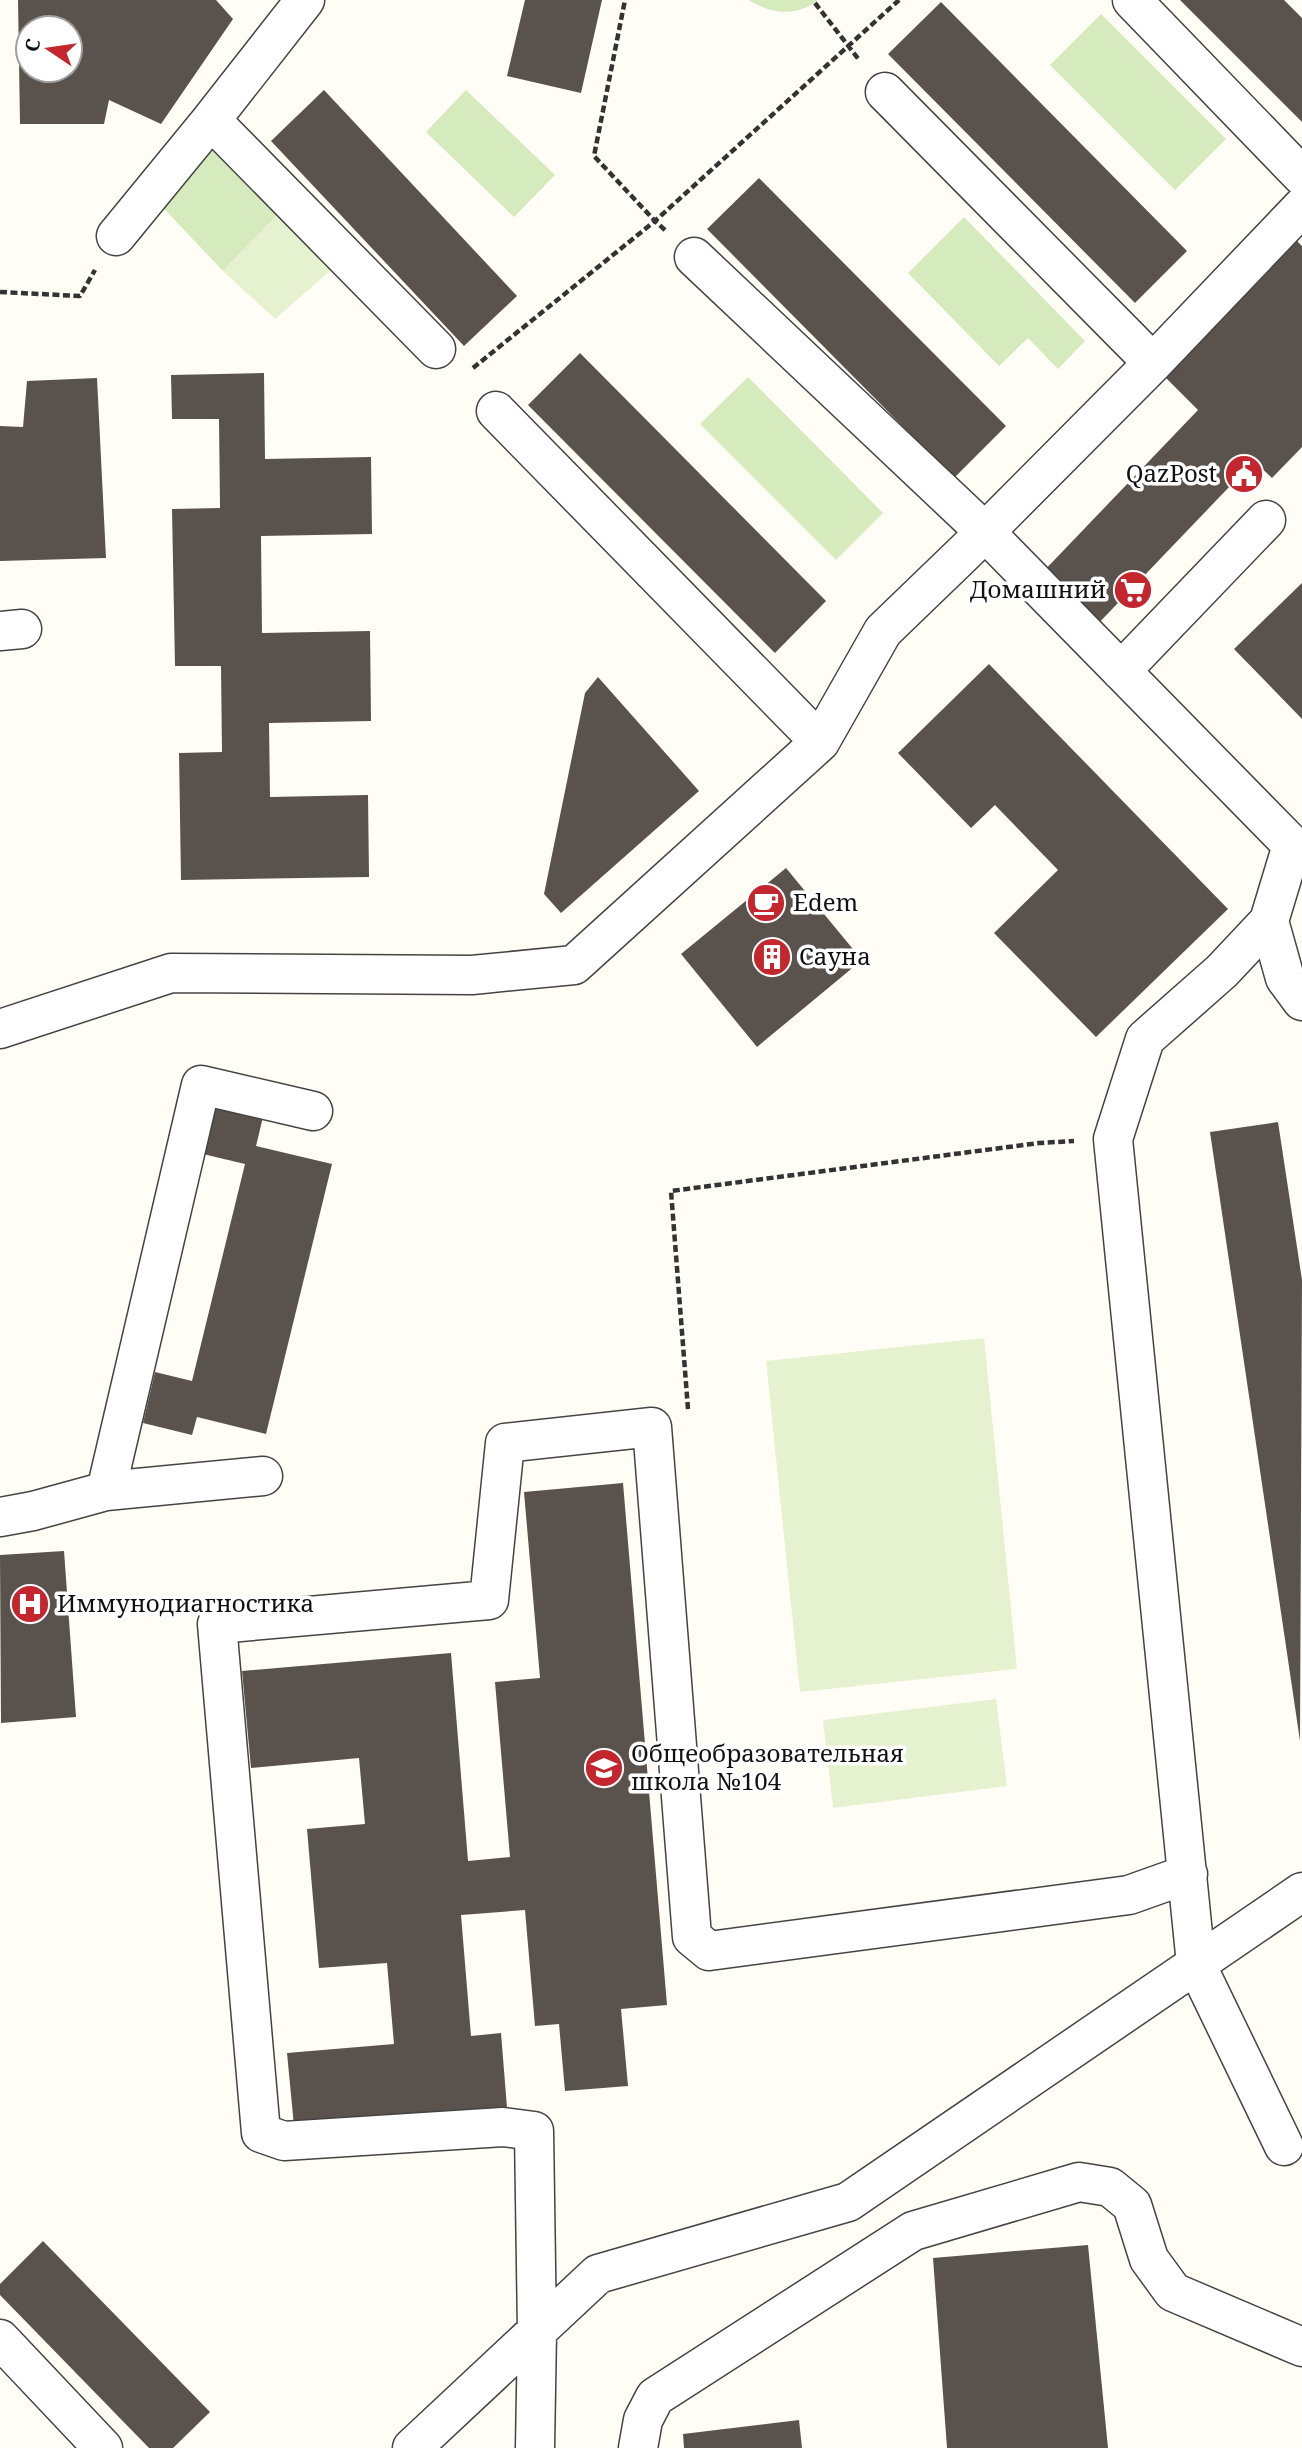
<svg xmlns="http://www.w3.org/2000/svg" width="1302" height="2448" font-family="'Noto Serif',serif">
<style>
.green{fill:#d5ebbd}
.pitch{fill:#e6f2cf}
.building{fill:#5a524d;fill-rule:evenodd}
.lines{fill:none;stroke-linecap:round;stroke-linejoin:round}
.minor-casing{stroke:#444;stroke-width:41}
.path{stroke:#333;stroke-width:4.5;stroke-dasharray:7 3.5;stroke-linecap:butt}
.minor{stroke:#fff;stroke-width:38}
.labels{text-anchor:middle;stroke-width:7;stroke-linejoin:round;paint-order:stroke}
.poi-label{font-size:24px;fill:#111;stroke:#fff;text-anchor:start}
</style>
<rect width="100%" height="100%" fill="#fffdf5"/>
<!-- green -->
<path class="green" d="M749,0H818C798,17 770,14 749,0Z
M1101,14L1226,139L1175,190L1050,65Z
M466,90L555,175L514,217L426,132Z
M211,120L291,201L223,271L150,194Z
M964,217L1085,341L1058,369L1028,338L999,366L908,273Z
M748,377L883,513L836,560L700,424Z"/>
<!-- pitch -->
<path class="pitch" d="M291,201L346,257L275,319L223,271Z
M984,1338L1017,1669L800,1692L766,1361Z
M996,1699L1007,1786L833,1808L823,1720Z"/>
<!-- building -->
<path class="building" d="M18,0H216L233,19L161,124L109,100L104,124H20ZM28,28H70V70H28Z
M525,0H602L581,93L507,76Z
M1180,0H1284L1302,18V122Z
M941,2L1187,251L1135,303L888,54Z
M324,90L517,296L464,346L271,141Z
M759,178L1006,426L954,478L707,229Z
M1297,241L1302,246V447L1272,478L1254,461L1094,628L1040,575L1198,410L1166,378Z
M580,353L826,601L775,653L528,405Z
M264,373L265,459L371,457L372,534L261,536L262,633L370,631L371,721L269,723L270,797L368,795L369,877L181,880L179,753L222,752L221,666H175L172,509L220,508L219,419H172L171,375Z
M97,378L106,558L0,561V426L23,427L27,381Z
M1302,583V719L1234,649Z
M989,664L1228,909L1096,1037L994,933L1058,870L995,805L971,828L898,753Z
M598,677L699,791L561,913L544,894L585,693Z
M786,868L862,960L757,1047L681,954Z
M215,1105L263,1117L256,1146L332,1164L266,1434L197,1417L192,1435L143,1423L155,1372L192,1381L245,1164L203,1154Z
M1278,1122L1302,1280L1300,1741L1210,1132Z
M623,1483L667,2005L621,2009L628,2086L565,2091L559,2024L535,2026L525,1910L461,1915L471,2036L501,2033L507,2108L294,2126L287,2053L394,2044L387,1963L319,1968L307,1829L365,1824L359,1758L251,1768L242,1671L451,1653L468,1861L510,1857L495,1682L540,1678L524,1492Z
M64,1551L76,1717L1,1723L0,1555Z
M43,2241L210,2412L173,2448H149L0,2295V2284Z
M1088,2245L1108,2448H947L933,2258Z
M799,2420L802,2448H684L683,2434Z"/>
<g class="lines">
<!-- minor casing -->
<g class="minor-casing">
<path id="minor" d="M305,0L211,120L436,349
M1132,0L1302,176
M885,92L1153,363
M116,236L211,120
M694,257L985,532L1292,845L1302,848
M496,411L820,742
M0,631L22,629
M1121,671L1266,520
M1292,845L1269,921L1285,978L1302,1001
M1269,921L1222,971L1145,1039L1113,1139L1196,1964L1284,2146
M0,1029L171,973L472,975L574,965L820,742L883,631L966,551L1153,363L1302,207
M106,1491L263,1476
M0,1517L33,1511L106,1491L201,1085L313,1111
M0,2339L103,2448
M412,2448L598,2274L848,2202L1302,1892
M535,2448L537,2332L534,2131L503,2127L284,2141L261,2133L217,1624L489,1600L505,1443L652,1427L692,1937L709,1951L1129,1895L1188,1874
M638,2448L643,2420L655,2397L913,2231L1079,2182L1110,2187L1132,2205L1149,2259L1173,2292L1302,2347"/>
</g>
<!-- path -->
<path class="path" d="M815,3L860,61
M665,230L655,221L899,0
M0,292L80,296L95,270
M473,368L655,221L594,156L625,0
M688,1409L671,1191L1039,1143L1074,1141"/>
<!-- minor -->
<use href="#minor" class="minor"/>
</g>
<!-- icons -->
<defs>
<g id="civic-disc" transform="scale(2.0125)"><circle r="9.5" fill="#c4262e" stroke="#fff"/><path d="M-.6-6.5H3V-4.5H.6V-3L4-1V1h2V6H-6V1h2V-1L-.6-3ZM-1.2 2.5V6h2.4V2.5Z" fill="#fff"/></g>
<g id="supermarket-disc" transform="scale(2.0125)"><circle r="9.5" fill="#c4262e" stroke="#fff"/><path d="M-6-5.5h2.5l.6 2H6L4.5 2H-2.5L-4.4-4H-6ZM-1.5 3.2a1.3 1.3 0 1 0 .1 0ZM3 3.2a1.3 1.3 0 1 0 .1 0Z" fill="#fff"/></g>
<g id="cafe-disc" transform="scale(2.0125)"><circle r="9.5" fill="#c4262e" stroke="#fff"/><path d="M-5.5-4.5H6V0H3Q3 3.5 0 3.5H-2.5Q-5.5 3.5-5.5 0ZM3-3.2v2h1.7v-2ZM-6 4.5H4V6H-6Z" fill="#fff"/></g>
<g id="building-disc" transform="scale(2.0125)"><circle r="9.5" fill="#c4262e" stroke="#fff"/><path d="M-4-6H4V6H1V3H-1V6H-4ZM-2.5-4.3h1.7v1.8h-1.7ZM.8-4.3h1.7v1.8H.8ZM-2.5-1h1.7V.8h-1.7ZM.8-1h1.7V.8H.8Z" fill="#fff"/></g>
<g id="hospital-disc" transform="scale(2.0125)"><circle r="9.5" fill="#c4262e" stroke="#fff"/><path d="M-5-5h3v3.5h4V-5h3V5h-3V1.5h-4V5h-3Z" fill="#fff"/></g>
<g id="school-disc" transform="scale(2.0125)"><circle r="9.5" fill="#c4262e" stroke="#fff"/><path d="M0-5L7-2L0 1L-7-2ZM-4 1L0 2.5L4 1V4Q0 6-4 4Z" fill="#fff"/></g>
</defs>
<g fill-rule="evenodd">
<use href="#civic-disc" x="1244" y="474"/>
<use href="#supermarket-disc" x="1133" y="590"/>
<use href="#cafe-disc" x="766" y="903"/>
<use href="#building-disc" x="772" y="957"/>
<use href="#hospital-disc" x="30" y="1604"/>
<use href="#school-disc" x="604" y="1768"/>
</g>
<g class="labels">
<!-- poi labels -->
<g class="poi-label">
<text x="1217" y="482" text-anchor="end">QazPost</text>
<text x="1106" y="598" text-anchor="end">Домашний</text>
<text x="793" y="911">Edem</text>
<text x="799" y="965">Сауна</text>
<text x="57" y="1612">Иммунодиагностика</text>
<text x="631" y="1762">Общеобразовательная<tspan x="631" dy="28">школа №104</tspan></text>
</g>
</g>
<!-- north arrow -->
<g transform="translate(49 49) rotate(283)"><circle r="33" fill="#ffffff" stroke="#a0a0a0" stroke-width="2"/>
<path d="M0-5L12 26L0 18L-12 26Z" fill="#c4262e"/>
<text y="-10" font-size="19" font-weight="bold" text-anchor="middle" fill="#111111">С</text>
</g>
</svg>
